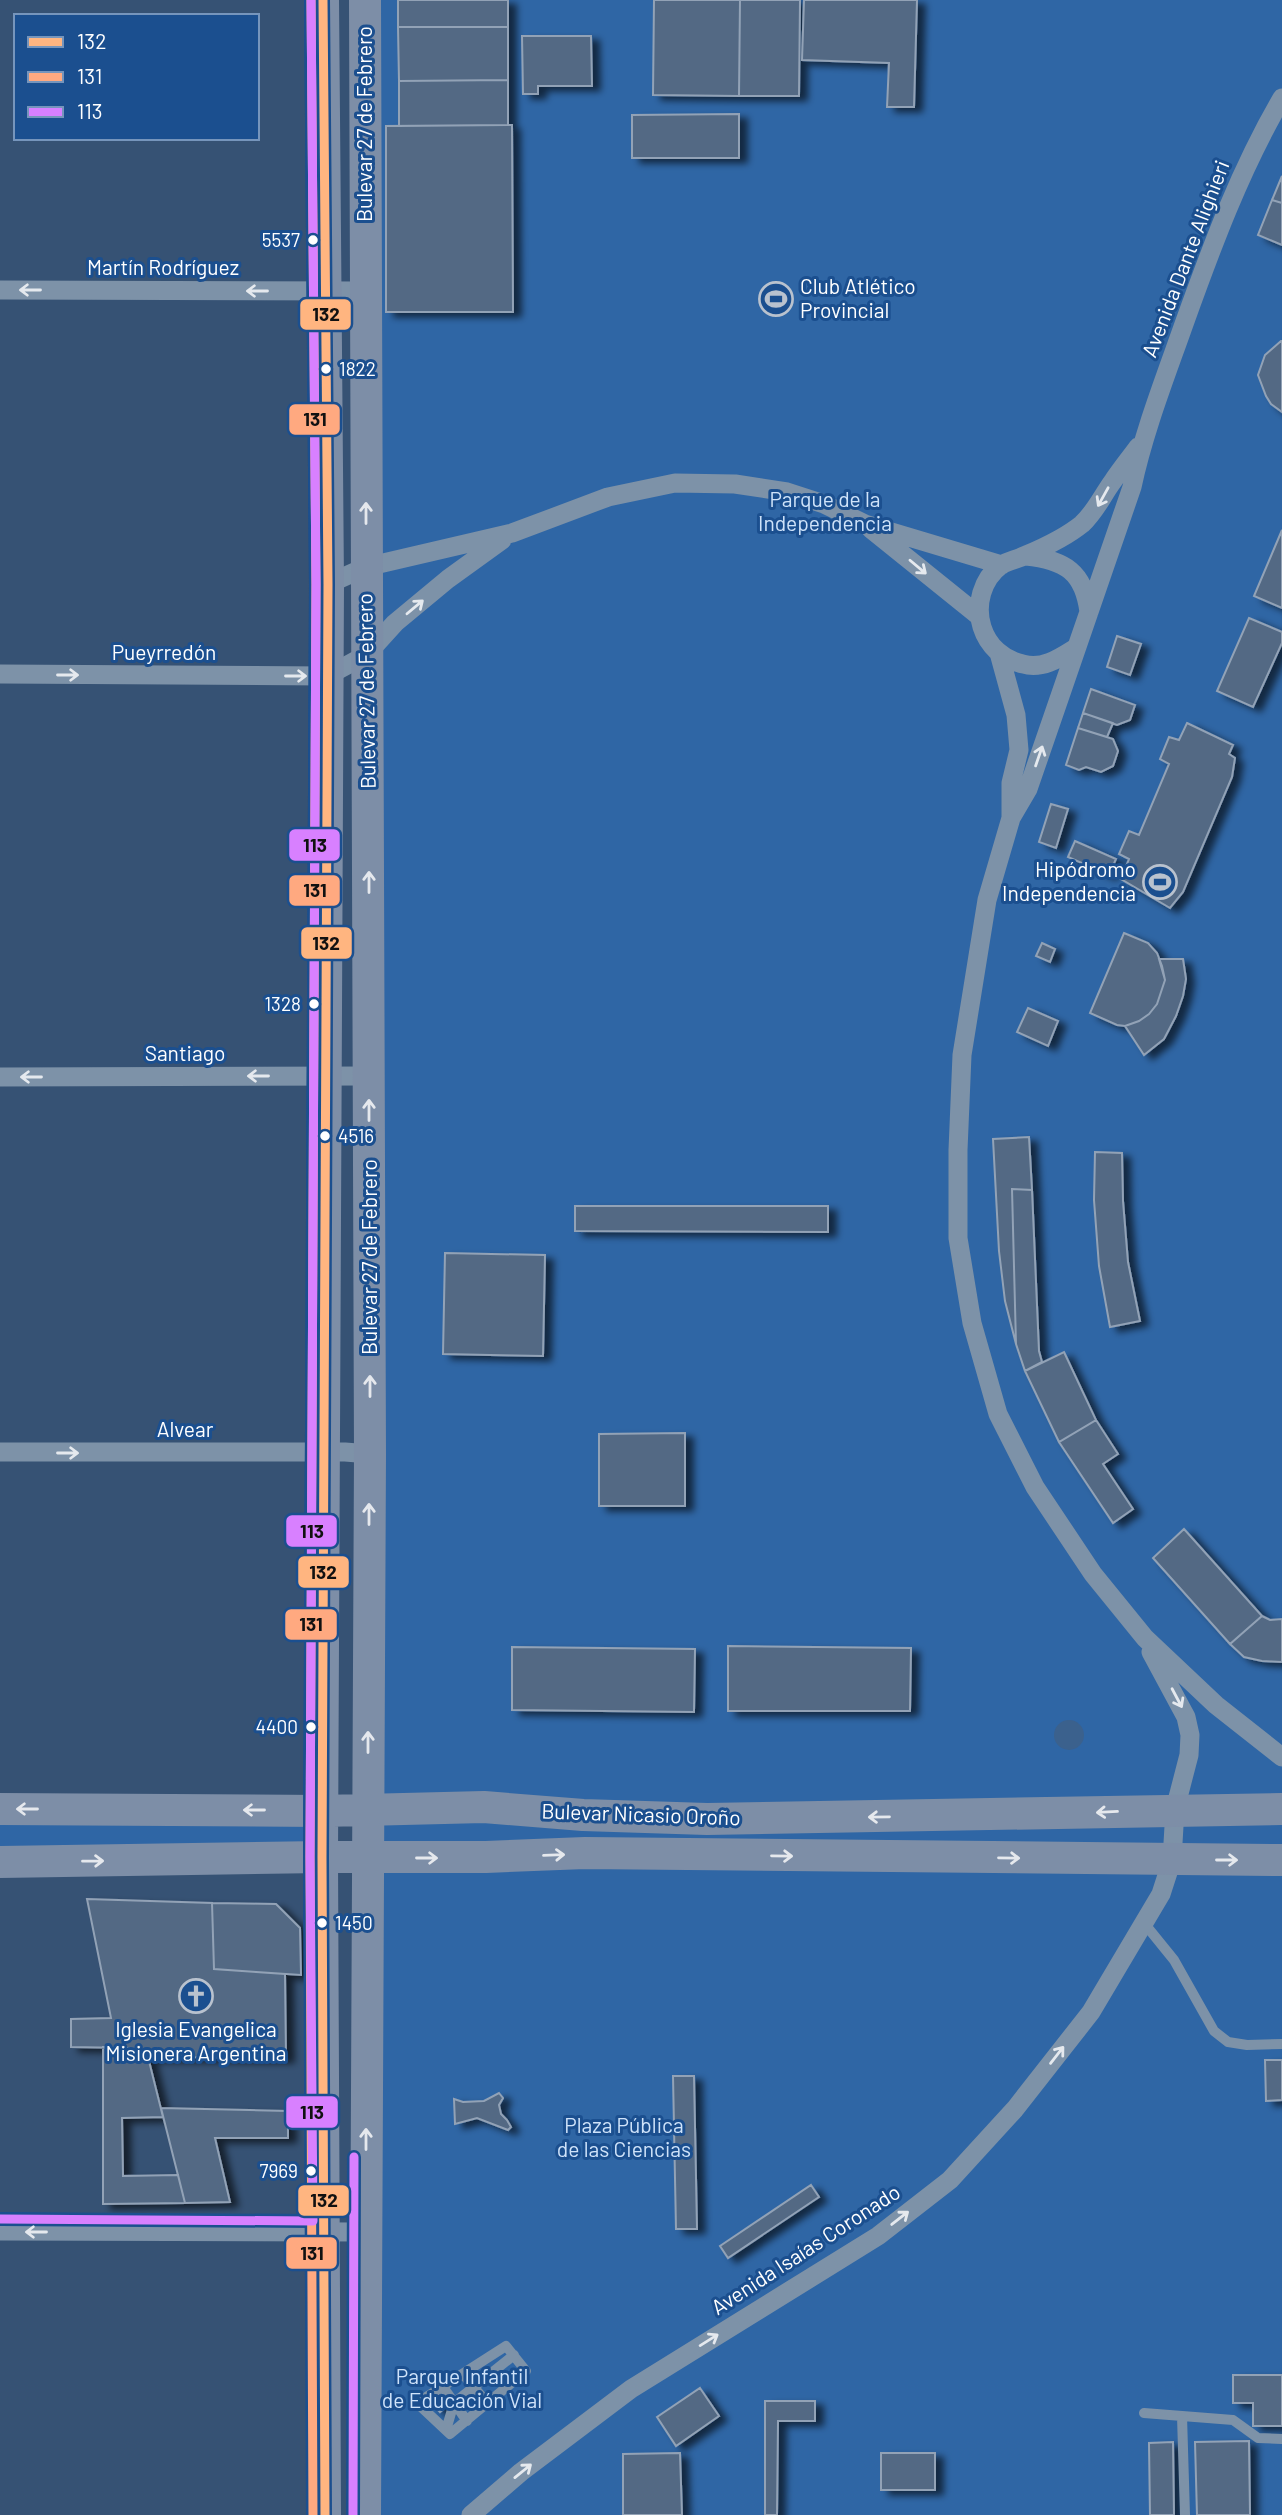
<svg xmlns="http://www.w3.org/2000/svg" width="1282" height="2515" font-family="Barlow,sans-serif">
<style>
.green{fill:#2f66a5}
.water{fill:#3b618d}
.building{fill:#526984;stroke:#92a2b6;stroke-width:2;filter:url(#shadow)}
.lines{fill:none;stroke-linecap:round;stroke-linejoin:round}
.service{stroke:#7d92a8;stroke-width:10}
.minor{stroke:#7d92a8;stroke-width:19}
.primary{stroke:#7d8ea7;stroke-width:32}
.bus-1-casing{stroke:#1b4f8f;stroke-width:14}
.bus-2-casing{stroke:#1b4f8f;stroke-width:14}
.bus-3-casing{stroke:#1b4f8f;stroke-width:14}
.bus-1{stroke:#ffb580;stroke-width:9}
.bus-2{stroke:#ffa980;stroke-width:9}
.bus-3{stroke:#d880ff;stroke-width:9}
.oneway{stroke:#e5e9ee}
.oneway2{stroke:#e5e8ed}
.bus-dot{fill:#fff;stroke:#1b4f8f;stroke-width:2.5}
.labels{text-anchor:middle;stroke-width:6;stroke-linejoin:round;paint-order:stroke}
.bus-label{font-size:19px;fill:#fff;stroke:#1b4f8f;text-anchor:end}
.street-label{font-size:21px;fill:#fff;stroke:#1b4f8f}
.poi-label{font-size:21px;fill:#fff;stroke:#1b4f8f;text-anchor:start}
.park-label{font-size:21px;fill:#cfe3fa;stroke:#1b4f8f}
.line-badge{stroke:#1b4f8f;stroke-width:2.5}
.pale-badge-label{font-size:19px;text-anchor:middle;font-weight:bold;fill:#111}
</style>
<defs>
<filter id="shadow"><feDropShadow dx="8" dy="4.5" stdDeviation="3.5" flood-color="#0009"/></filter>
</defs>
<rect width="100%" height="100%" fill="#365274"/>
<!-- green -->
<path class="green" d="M365,0H1282V2515H365Z
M0,1809L323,1811L322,1857L0,1862Z"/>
<!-- water -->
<path class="water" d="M1054 1735a15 15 0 1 1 30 0a15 15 0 1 1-30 0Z"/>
<!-- building -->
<path class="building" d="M398,0H508V27H398Z
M654,0H740L739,96L653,95Z
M740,0H800L799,96H739Z
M804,0H917L914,107H887L889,63L802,60Z
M398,27H508V80L399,81Z
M522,36H591L592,86H538V94H523Z
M508,80V125L399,126V81Z
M739,114V158H632V115Z
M508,125H512L513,312H386V126Z
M1282,176V203L1272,200Z
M1272,200L1282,203V245L1258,235Z
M1281,341H1282V412L1271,404L1266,396L1258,375L1265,355Z
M1282,530V608L1254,596Z
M1249,618L1282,632V643L1253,707L1217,691Z
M1117,636L1141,644L1130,675L1107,667Z
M1091,689L1135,705L1130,720L1117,725L1083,713Z
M1083,713L1113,723L1107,737L1078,728Z
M1187,723L1233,745L1229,754L1235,758L1232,777L1183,892L1170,908L1121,879L1129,859L1119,854L1129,831L1139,835L1169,764L1160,759L1169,737L1179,740Z
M1078,728L1113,739L1118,751L1113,766L1101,772L1086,767L1079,770L1066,765Z
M1051,804L1068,809L1056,848L1039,842Z
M1075,841L1116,859L1109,875L1068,857Z
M1124,933L1148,943L1157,953L1162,966L1165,980L1157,1004L1149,1014L1139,1021L1125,1026L1117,1025L1090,1013Z
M1042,943L1055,949L1050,962L1036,956Z
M1159,959H1183L1186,979L1183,996L1176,1016L1164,1039L1144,1055L1125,1026L1139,1021L1149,1014L1157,1004L1165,980Z
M1028,1008L1058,1021L1048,1046L1017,1032Z
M1029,1137L1032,1190L1012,1189L1016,1344L1005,1301L999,1251L993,1139Z
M1095,1152L1122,1153L1123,1201L1128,1262L1140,1321L1110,1327L1099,1266L1094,1200Z
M1012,1189L1032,1190L1039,1351L1042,1362L1025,1371L1016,1344Z
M575,1206H828V1232L575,1231Z
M445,1253L545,1255L543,1356L443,1354Z
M1064,1352L1096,1420L1059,1442L1025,1371Z
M1096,1420L1118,1454L1103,1464L1133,1509L1113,1523L1059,1442Z
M685,1433V1506H599V1434Z
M1184,1529L1262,1616L1230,1644L1153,1558Z
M1262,1616L1270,1620L1282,1619V1662L1262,1661L1244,1657L1230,1644Z
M728,1646L911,1648L910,1711H728Z
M512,1647L695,1649L694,1712L512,1710Z
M87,1899L212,1903L214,1969L285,1974L286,2058L129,2057V2048L71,2047V2019L111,2018Z
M212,1903L276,1904L300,1928L301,1975L214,1969Z
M103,2047L129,2048V2057H148L163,2117L122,2118L123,2176L178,2175L185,2203L103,2204Z
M1265,2060H1282V2100L1266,2101Z
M673,2076H694L697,2229H676Z
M499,2093L503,2098L499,2105L501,2114L507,2120L511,2127L508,2130L477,2118L455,2124L454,2099L463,2102L484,2101Z
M161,2108L288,2111V2138H215L230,2202L185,2203Z
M811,2185L819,2197L728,2258L720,2246Z
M1233,2375H1282V2426H1253V2403H1233Z
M700,2388L719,2416L676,2446L657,2417Z
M441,2395L449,2404L440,2412L432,2403Z
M765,2401H815V2421H778L777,2515H765Z
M1249,2441L1250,2515H1197L1195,2442Z
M1173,2442L1174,2515H1150L1149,2443Z
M680,2453L682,2515H623V2454Z
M881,2453H935V2490H881Z"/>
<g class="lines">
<!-- service -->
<path class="service" d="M1144,1923L1174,1960L1214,2031L1228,2042L1247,2045L1282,2044
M506,2346L526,2371L450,2434L417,2403Z
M463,2374L487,2403
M443,2387L467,2421
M1144,2413L1233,2420L1258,2438L1282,2439
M1182,2416L1185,2515
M446,2430L454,2403L514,2355"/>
<!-- minor -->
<path class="minor" d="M1282,98C1240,170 1212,246 1184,324C1165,378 1144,431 1132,487L1028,789L1011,818L987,900L962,1055L958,1150V1238L972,1323L998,1414L1035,1487L1093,1574L1145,1638L1216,1705L1282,1757
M0,290L365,291
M871,529L979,616
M1026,556C1065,560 1084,572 1089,612
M328,584L366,567L512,533L608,497L675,483L735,484L787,492L824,504L865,524L1002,565
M1077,647C1061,657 1043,670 1023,664C1003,660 988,646 982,627C975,605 982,579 1001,565C1008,561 1018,559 1026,555C1045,547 1066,537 1082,524C1096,511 1102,496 1113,481C1121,469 1130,458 1138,447
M999,653L1016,715L1019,750L1011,783V817
M0,674L327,676L366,655L395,623L448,579L502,540
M0,1077L369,1076
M0,1452H345L370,1454
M0,2231L366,2232
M471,2515L521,2472L631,2389L878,2236L950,2180L1015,2109L1091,2012L1161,1894L1172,1860L1175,1809L1189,1755L1190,1735L1186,1717L1151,1652"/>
<!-- primary -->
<path class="primary" d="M323,0L328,584L322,1857L325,2515
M0,1809L323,1811L484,1807L583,1815L707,1819L1282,1809
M0,1862L322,1857H486L585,1853L1282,1860
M365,2515L370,1454L365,0"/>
<!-- bus-1 casing -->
<g class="bus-1-casing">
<path id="bus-1" d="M323,0L328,584L322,1857L325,2515"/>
</g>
<!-- bus-2 casing -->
<g class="bus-2-casing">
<path id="bus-2" d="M311,0L316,584L310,1857L313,2515"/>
</g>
<!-- bus-3 casing -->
<g class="bus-3-casing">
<path id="bus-3" d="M0,2219L313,2221L310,1857L316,584L311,0
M353,2515L354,2157"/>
</g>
<!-- bus-1 -->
<use href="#bus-1" class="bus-1"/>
<!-- bus-2 -->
<use href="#bus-2" class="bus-2"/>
<!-- bus-3 -->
<use href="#bus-3" class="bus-3"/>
</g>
<!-- one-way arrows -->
<defs><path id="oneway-shaft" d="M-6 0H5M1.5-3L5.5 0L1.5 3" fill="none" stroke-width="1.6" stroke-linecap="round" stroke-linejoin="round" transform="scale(1.75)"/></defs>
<g class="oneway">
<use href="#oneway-shaft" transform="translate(30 290) rotate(-180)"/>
<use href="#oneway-shaft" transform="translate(257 291) rotate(-180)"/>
<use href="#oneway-shaft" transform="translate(1103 497) rotate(119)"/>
<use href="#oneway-shaft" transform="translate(918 567) rotate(40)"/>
<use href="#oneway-shaft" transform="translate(415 607) rotate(-40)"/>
<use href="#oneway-shaft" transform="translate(68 675)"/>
<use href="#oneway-shaft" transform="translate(296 676)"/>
<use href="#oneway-shaft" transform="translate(1039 756) rotate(-71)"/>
<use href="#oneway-shaft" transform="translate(258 1076) rotate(180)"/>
<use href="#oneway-shaft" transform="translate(31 1077) rotate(180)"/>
<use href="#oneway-shaft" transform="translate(68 1453)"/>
<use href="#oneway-shaft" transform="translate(1177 1698) rotate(62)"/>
<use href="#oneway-shaft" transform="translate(1057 2055) rotate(-52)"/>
<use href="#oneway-shaft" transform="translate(900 2218) rotate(-38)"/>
<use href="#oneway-shaft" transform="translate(36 2232) rotate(-180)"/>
<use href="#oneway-shaft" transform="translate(709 2340) rotate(-32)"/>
<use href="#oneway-shaft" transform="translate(523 2471) rotate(-39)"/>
</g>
<g class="oneway2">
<use href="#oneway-shaft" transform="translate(366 513) rotate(-90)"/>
<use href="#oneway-shaft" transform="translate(369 882) rotate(-90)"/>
<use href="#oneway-shaft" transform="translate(369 1110) rotate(-90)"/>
<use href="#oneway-shaft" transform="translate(370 1386) rotate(-90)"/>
<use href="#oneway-shaft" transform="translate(369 1514) rotate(-90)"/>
<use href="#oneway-shaft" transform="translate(368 1742) rotate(-90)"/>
<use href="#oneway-shaft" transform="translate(27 1809) rotate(-180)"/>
<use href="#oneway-shaft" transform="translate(254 1810) rotate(-180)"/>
<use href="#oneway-shaft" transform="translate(1107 1812) rotate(177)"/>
<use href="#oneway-shaft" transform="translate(879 1817) rotate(179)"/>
<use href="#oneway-shaft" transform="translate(554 1855) rotate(-2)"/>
<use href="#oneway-shaft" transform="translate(782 1856) rotate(1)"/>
<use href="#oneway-shaft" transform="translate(427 1858)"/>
<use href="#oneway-shaft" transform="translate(1009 1858) rotate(1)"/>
<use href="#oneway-shaft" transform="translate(1227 1860)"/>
<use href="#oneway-shaft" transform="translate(93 1861) rotate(-1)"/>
<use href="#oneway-shaft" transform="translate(366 2139) rotate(-90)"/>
</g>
<!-- icons -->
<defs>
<g id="stadium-ring" transform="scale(1.75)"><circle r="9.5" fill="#1b4f8f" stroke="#b9c2ce" stroke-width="1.5"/><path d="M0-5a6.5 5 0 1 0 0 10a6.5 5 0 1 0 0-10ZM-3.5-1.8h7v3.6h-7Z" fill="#b9c2ce"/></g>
<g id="church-ring" transform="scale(1.75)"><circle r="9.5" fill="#1b4f8f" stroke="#b9c2ce" stroke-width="1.5"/><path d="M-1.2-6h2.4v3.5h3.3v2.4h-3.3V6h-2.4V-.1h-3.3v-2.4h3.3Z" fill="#b9c2ce"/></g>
</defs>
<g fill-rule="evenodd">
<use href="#stadium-ring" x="776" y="299"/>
<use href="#stadium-ring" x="1160" y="882"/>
<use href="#church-ring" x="196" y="1996"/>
</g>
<!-- markers -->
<g class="bus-dot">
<circle cx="313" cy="240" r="6"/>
<circle cx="326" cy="369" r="6"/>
<circle cx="314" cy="1004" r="6"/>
<circle cx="325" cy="1136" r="6"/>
<circle cx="311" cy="1727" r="6"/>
<circle cx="322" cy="1923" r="6"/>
<circle cx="311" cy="2171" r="6"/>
</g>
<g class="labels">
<!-- bus labels -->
<g class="bus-label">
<text x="300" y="247">5537</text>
<text x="339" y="376" text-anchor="start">1822</text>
<text x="301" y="1011">1328</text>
<text x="338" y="1143" text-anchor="start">4516</text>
<text x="298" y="1734">4400</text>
<text x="335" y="1930" text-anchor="start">1450</text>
<text x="298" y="2178">7969</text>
</g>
<!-- street labels -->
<g class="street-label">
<text transform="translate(365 124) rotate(-90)" y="7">Bulevar 27 de Febrero</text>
<text transform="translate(1186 259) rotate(-69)" y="7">Avenida Dante Alighieri</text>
<text x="163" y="275">Martín Rodríguez</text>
<text x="164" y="660">Pueyrredón</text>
<text transform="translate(367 691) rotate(-91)" y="7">Bulevar 27 de Febrero</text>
<text x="185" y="1061">Santiago</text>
<text transform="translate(370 1257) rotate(-90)" y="7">Bulevar 27 de Febrero</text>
<text x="185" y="1437">Alvear</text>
<text transform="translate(641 1815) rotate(2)" y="7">Bulevar Nicasio Oroño</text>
<text transform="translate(806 2250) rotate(-33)" y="7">Avenida Isaías Coronado</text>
</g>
<!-- poi labels -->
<g class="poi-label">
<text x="800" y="294">Club Atlético<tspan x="800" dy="24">Provincial</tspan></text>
<text x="1136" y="877" text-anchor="end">Hipódromo<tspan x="1136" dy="24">Independencia</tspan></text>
<text x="196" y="2037" text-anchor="middle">Iglesia Evangelica<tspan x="196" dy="24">Misionera Argentina</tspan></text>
</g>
<!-- park labels -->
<g class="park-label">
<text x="825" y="507">Parque de la<tspan x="825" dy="24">Independencia</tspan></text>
<text x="624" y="2133">Plaza Pública<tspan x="624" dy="24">de las Ciencias</tspan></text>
<text x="462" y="2384">Parque Infantil<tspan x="462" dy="24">de Educación Vial</tspan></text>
</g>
</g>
<g class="line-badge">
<rect x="299" y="298" width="53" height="33" rx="7" fill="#ffb580"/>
<rect x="288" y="403" width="53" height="33" rx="7" fill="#ffa980"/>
<rect x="288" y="828" width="53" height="34" rx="7" fill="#d880ff"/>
<rect x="288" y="874" width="53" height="33" rx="7" fill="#ffa980"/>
<rect x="300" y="926" width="53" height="34" rx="7" fill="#ffb580"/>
<rect x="285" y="1514" width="53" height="34" rx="7" fill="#d880ff"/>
<rect x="297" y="1555" width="53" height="34" rx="7" fill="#ffb580"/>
<rect x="284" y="1608" width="54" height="33" rx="7" fill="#ffa980"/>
<rect x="285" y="2095" width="54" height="34" rx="7" fill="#d880ff"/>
<rect x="297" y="2184" width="53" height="33" rx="7" fill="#ffb580"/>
<rect x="285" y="2236" width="53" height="34" rx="7" fill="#ffa980"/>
</g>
<g class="pale-badge-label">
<text x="326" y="321">132</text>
<text x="315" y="426">131</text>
<text x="315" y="852">113</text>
<text x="315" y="897">131</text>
<text x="326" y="950">132</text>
<text x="312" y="1538">113</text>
<text x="323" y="1579">132</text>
<text x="311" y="1631">131</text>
<text x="312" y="2119">113</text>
<text x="324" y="2207">132</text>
<text x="312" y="2260">131</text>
</g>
<!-- legend -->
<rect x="14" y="14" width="245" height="126" fill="#1b4f8f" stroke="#7695bc" stroke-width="2"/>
<rect x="28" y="37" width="35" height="10" fill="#ffb580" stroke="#7695bc" stroke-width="2"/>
<text x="77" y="49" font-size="21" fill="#ffffff">132</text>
<rect x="28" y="72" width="35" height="10" fill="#ffa980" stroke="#7695bc" stroke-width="2"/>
<text x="77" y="84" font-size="21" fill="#ffffff">131</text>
<rect x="28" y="107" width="35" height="10" fill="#d880ff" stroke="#7695bc" stroke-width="2"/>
<text x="77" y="119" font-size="21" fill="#ffffff">113</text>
</svg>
